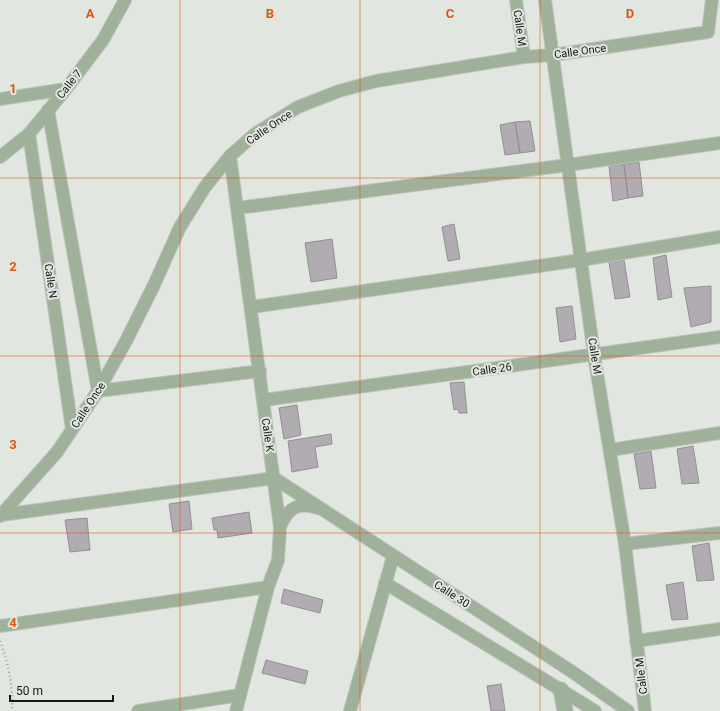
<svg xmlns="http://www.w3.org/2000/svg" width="720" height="711" font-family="Roboto,sans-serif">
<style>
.building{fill:#b0acb2;stroke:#938e95}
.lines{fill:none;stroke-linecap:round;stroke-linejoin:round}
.minor-casing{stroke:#bdc2bc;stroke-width:14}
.tertiary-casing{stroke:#bdc2bc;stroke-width:17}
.path{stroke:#9ea39d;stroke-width:2.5;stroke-dasharray:1 3;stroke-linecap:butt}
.minor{stroke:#9fb19a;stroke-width:12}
.tertiary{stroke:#9fb19a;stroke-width:15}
.grid{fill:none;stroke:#de560c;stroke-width:1;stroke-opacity:0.55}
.labels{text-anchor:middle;stroke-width:4;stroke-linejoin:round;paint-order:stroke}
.street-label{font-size:11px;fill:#171916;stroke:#e1e7e0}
.grid-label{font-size:13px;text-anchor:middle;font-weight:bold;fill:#de560c;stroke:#e1e7e0;stroke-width:4;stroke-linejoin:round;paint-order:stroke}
</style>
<rect width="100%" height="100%" fill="#e1e7e0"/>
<!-- building -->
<path class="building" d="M530,121L535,151L520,153L515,122Z
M515,122L520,153L505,155L500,125Z
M639,162L643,196L628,198L624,164Z
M624,164L628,198L613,201L609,166Z
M454,224L460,259L448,261L442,227Z
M332,239L337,278L311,282L305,243Z
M666,255L672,297L658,300L653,258Z
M624,260L630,297L615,299L609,262Z
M711,286V322L691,327L684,288Z
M572,306L576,339L560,342L556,308Z
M464,382L467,413H459L458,409L454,410L450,383Z
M297,405L301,435L284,439L279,408Z
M331,434L332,444L315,447L318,467L292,472L288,441Z
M693,446L699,483L682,484L677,449Z
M651,451L656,488L640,489L634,454Z
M189,501L192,529L173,532L169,504Z
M249,512L252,533L218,538L217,530H214L212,518Z
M87,518L90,550L70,552L65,520Z
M709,543L714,580L697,581L692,546Z
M683,582L688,619L672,620L666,585Z
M284,589L323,600L320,613L281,603Z
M266,660L308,671L305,684L262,673Z
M501,684L505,711H491L487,686Z"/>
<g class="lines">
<!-- minor casing -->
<g class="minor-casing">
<path id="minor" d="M516,0L524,57
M545,0L594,355L625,544L645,711
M0,99L66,89
M48,110L98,391L260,371
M29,134L72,429
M230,156L280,527L278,560L268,587L236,711
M0,157L29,134L66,89L103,40L125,0
M238,208L568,165L720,143
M251,307L581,260L720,237
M264,400L720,337
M610,450L720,433
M1,515L274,478L571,671L628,711
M0,516L57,452L98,391L126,341L154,285L180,227L205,187L230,156L255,134L298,107L339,91L376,81L524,57L553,55L708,32L712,0
M280,527C287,509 298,501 317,508
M625,544L720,533
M385,583L561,690L595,711
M0,626L268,587
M636,641L720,629
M138,711L240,695
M350,711L393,556"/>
</g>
<!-- tertiary casing -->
<g class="tertiary-casing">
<path id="tertiary" d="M561,690L565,711"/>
</g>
<!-- path -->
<path class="path" d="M0,641C9,666 13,684 12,711"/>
<!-- minor -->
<use href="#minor" class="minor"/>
<!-- tertiary -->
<use href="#tertiary" class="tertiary"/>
</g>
<!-- grid -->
<path class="grid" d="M180,0V711M360,0V711M540,0V711M0,178H720M0,356H720M0,533H720"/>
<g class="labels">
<!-- street labels -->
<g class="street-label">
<text transform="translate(520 28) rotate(82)" y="4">Calle M</text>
<text transform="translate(580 51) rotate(-8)" y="4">Calle Once</text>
<text transform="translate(69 84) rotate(-52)" y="4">Calle 7</text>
<text transform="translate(269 127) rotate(-34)" y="4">Calle Once</text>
<text transform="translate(51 281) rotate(82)" y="4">Calle N</text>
<text transform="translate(595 356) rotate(81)" y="4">Calle M</text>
<text transform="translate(492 369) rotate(-8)" y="4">Calle 26</text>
<text transform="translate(88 405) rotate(-57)" y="4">Calle Once</text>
<text transform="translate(268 435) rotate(82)" y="4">Calle K</text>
<text transform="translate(452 594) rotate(33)" y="4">Calle 30</text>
<text transform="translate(641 676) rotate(-97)" y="4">Calle M</text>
</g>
</g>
<g class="grid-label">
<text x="90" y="18">A</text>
<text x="270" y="18">B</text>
<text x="450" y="18">C</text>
<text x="630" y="18">D</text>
<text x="13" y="93">1</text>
<text x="13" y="271">2</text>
<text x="13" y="449">3</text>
<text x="13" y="627">4</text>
</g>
<!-- scale -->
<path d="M10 695v6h103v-6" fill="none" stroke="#171916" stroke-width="2"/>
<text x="16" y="695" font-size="12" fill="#171916" stroke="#e1e7e0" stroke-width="3" paint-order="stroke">50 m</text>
</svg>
